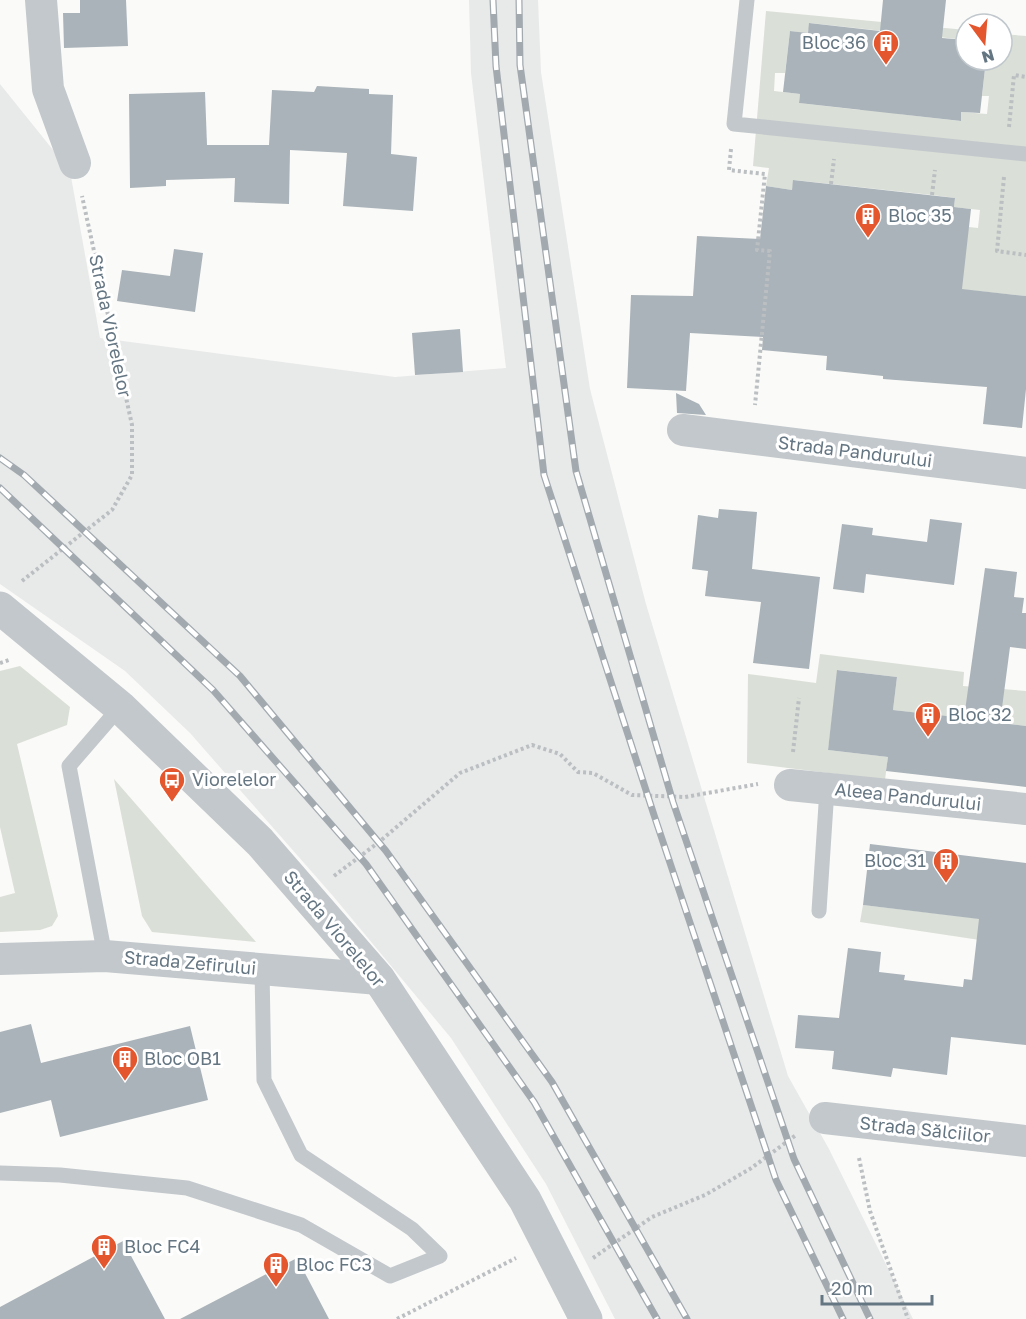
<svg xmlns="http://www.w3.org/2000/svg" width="1026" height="1319" font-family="'Golos Text',sans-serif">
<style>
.built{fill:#e8e9e9}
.green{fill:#dadfd7}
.building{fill:#aab3b9}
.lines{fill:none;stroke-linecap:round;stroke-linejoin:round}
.path{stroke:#bbbfc2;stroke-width:4;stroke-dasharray:3 3;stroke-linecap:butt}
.service{stroke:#c3c8cc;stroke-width:15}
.minor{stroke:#c3c8cc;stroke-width:32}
.tertiary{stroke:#c3c8cc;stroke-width:33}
.rail-casing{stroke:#a2aab0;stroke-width:7}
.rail{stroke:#fff;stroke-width:4.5;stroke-dasharray:14;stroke-linecap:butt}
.labels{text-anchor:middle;stroke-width:6;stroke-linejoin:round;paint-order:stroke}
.poi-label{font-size:18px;fill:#657683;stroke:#fff;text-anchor:start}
.street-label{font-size:18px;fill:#657683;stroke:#fff}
</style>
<rect width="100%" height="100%" fill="#fafaf8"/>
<!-- built -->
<path class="built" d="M469,0H538L541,72L590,389L646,604L788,1076L829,1149L913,1319H615L546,1184L451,1038L333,896L190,733L125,671L0,584V84L70,171L100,338L395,377L506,368L471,73Z"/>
<!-- green -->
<path class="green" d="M766,11L966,30V40L810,23L808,33L790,31L785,73H775L774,91L800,94L799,103L860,110L862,101L899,114L960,121L961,112L987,114L989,96H982L986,60H1002V34L1026,36V296L843,277L969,227L978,228L980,210L954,207L955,198L932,195L794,180L792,190L766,186L769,168L753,166Z
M820,654L964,672L963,686L1026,691V726L893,710L897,677L838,670L828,750L888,757L885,780L747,763L748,674L816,683Z
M20,666L70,707L67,725L17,744L58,916L52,926L40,930L0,932V897L15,893L0,827V671Z
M114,779L256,942L152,932L142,916Z
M863,905L1026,924V947L860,922Z"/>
<!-- building -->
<path class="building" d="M80,0H126L128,46L64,48L63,13H80Z
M883,0H946L942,38L966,40V60H986L980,113L961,112V121L799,103L800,94L783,92L790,31L808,33L809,23L880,31Z
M317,86L369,89V94L393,95L391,154L417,157L413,211L343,206L347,153L290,150L289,204L234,202L235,178L166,180V186L130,188L129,94L205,92L207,145H269L272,90L314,92Z
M793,180L955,198L954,207L971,209L962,289L1026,296V389L1022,428L983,424L987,387L883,379V376L826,370L827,356L762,350L763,337L690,333L686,391L627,388L631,295L693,296L697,236L760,239L766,186L792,190Z
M174,249L203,253L195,312L117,301L122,270L170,276Z
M460,329L463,372L415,375L412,333Z
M676,393L699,404L706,415L677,413Z
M719,509L757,512L752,569L820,577L809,669L753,663L761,602L705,596L708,571L692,569L698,515L718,518Z
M930,519L962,523L954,585L866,574L864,593L833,589L842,524L873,528L872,535L927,542Z
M985,568L1017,572L1014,597L1024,598L1022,613H1026V649L1010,647L1000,723L1026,726V787L886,771L888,757L828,750L837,670L897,677L893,710L964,718Z
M870,844L1026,863V1045L951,1037L947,1075L893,1068L891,1077L832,1069L834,1051L795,1048L798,1015L839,1018L848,948L881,952L879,972L905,975L904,980L963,987L964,979L972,980L979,919L863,905Z
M31,1024L41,1063L190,1026L208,1100L60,1137L51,1100L0,1113V1032Z
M123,1241L165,1319H0V1307Z
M297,1258L329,1319H180Z"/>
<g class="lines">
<!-- path -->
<path class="path" d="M1009,127L1014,75L1026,77
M731,149L729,170L765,174L757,250L770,251L755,405
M1004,177L997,251L1026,255
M831,184L834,159
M932,195L935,170
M22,581L112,510L132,475V425L82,196
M0,663L9,660
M793,752L799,698
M334,876L379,842L460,773L532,745L560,754L578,772L593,773L632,795L685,797L758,784
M859,1158L870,1211L908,1319
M593,1258L652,1217L705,1195L750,1169L796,1135
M397,1319L516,1258"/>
<!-- service -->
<path class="service" d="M747,0L734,124L1026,154
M819,911L827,789
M105,956L69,766L120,707
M0,1173L60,1175L187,1188L301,1225L390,1276L440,1256L412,1229L301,1155L264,1080L262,970"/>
<!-- minor -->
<path class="minor" d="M41,0L48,89L75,163
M683,430L1026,473
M790,785L1026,809
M0,959L105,956L379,979
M825,1118L1026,1141"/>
<!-- tertiary -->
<path class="tertiary" d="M0,608L120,707L260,842L379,979L525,1200L586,1319"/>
<!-- rail casing -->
<g class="rail-casing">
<path id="rail" d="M493,0L496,66L544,475L654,815L776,1180L843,1319
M519,0L520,65L576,471L673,802L794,1159L870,1319
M0,458L24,475L240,676L386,851L552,1082L687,1319
M0,488L213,690L366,864L534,1102L657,1319"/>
</g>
<!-- rail -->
<use href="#rail" class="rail"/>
</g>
<!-- icons -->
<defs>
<g id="building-pin" transform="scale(1.35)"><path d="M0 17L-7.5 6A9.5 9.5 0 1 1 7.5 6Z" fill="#e4572e" stroke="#fff"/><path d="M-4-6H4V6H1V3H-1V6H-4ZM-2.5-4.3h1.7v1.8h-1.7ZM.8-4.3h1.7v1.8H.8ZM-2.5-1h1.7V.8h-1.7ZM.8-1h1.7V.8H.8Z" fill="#fff"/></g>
<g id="bus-pin" transform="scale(1.35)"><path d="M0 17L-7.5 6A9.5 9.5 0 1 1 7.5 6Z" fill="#e4572e" stroke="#fff"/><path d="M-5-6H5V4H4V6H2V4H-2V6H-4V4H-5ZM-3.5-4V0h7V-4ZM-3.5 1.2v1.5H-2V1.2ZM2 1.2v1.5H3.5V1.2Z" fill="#fff"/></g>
</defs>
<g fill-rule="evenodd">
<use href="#building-pin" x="886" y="43"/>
<use href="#building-pin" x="868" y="216"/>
<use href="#building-pin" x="928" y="715"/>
<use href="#bus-pin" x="172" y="780"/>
<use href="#building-pin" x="946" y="861"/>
<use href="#building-pin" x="125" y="1059"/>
<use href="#building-pin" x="104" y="1247"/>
<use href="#building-pin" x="276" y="1265"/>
</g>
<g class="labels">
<!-- poi labels -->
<g class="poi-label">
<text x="866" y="49" text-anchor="end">Bloc 36</text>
<text x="888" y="222">Bloc 35</text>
<text x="948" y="721">Bloc 32</text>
<text x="192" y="786">Viorelelor</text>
<text x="926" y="867" text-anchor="end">Bloc 31</text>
<text x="144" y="1065">Bloc OB1</text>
<text x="124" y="1253">Bloc FC4</text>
<text x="296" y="1271">Bloc FC3</text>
</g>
<!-- street labels -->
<g class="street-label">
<text transform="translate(110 326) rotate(78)" y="6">Strada Viorelelor</text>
<text transform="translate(855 452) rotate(7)" y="6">Strada Pandurului</text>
<text transform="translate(908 797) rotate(6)" y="6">Aleea Pandurului</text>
<text transform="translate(334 929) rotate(50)" y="6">Strada Viorelelor</text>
<text transform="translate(190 963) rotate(5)" y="6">Strada Zefirului</text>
<text transform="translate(925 1130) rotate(6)" y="6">Strada Sălciilor</text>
</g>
</g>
<!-- north arrow -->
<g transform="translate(984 42) rotate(164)"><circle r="28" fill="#ffffff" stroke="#c1c8cd" stroke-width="1.5"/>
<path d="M0-4.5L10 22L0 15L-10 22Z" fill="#e4572e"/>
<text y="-9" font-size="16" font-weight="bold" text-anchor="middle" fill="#657683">N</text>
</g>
<!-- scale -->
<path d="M822 1295v9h110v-9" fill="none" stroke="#657683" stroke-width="3"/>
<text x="831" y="1295" font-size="18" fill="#657683" stroke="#ffffff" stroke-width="4.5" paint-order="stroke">20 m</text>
</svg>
